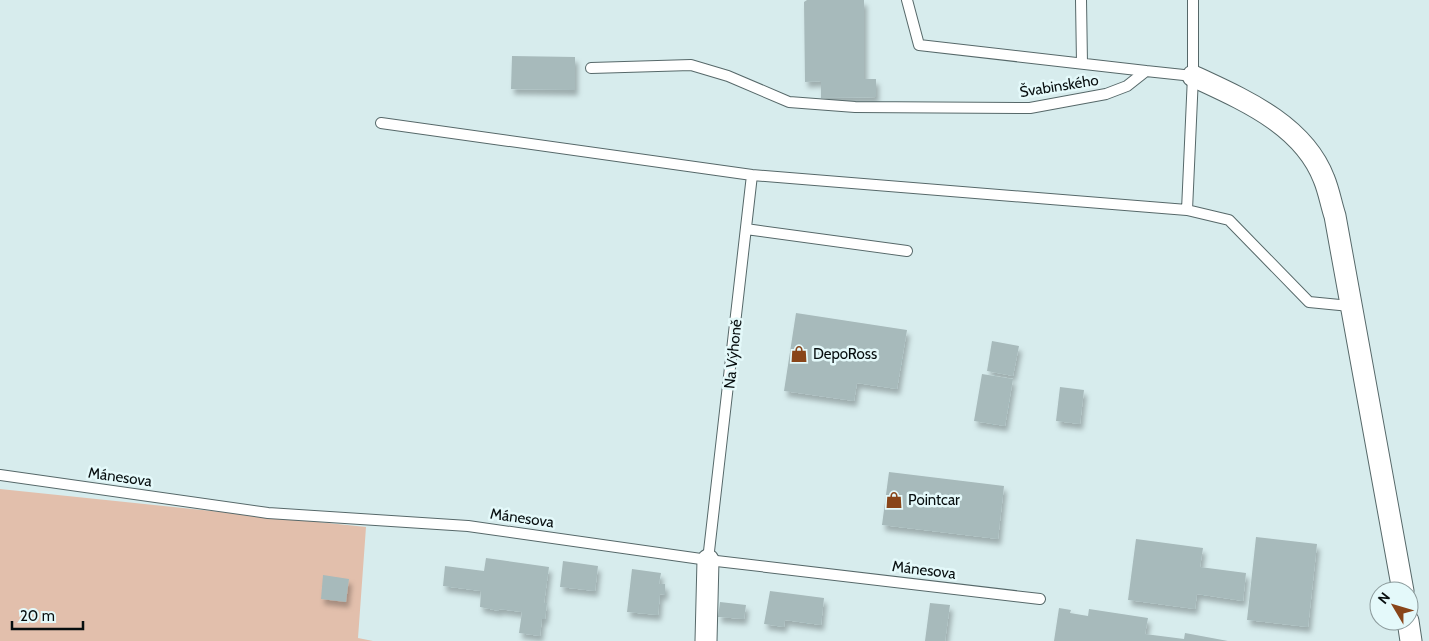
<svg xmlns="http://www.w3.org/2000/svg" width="1429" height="641" font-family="Cabin,sans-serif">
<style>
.green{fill:#e2bfac}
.building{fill:#a7babb;filter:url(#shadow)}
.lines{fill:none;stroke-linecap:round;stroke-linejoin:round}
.service-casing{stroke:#566869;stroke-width:12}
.minor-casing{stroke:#566869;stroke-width:23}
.service{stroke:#fff;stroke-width:10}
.minor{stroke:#fff;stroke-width:21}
.labels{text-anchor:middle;stroke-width:5;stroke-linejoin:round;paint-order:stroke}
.street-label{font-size:15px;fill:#070e0f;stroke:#e4f9fa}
.poi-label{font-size:15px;fill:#070e0f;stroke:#e4f9fa;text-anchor:start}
</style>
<defs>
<filter id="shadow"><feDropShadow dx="3" dy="5.5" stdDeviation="2.5" flood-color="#0004"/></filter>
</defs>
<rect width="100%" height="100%" fill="#d7eced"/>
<!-- green -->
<path class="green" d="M0,489L366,527L358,638L373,641H0Z"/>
<!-- building -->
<path class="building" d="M807,0H864V79H876V97L821,98V81L805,82L804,2Z
M512,56L575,57V90L511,89Z
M796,313L907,330L897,389L857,383L854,401L784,391Z
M992,341L1019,346L1013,376L987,371Z
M982,374L1013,379L1005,426L974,421Z
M1060,387L1084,390L1080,424L1056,421Z
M889,472L1004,486L998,539L882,525Z
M1256,537L1317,544L1308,627L1247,620Z
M1136,539L1203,548L1200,567L1246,573L1243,601L1197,594L1195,609L1128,600Z
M486,558L549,567L544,603H547L545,619H542L540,636L519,633L522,612L499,609V611L480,607L481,591L443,586L445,566L484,571Z
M563,561L598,566L595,591L560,587Z
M632,569L661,573L659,584H665V595L660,594L658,615L627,612Z
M323,575L349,579L346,602L321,599Z
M770,591L824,598L821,625L785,620L784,627L764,624Z
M720,602L746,605L744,619L718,617Z
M930,603L950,605L945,641H925Z
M1059,608L1071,610L1070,613L1088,616L1089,609L1148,618L1145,634L1184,639L1185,633L1228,641H1054Z"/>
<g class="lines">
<!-- service casing -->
<g class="service-casing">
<path id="service" d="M907,0L919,45L1146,71
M1081,0L1082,63
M1193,0V76
M591,68L691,65L728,76L789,102L855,107L1030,108L1106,94L1127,86L1146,71L1193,76L1187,210
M381,123L752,175L1187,210L1229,220L1309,302L1350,306
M746,229L907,251
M0,475L268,513L468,526L708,560L1040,599
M708,560L752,175"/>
</g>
<!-- minor casing -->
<g class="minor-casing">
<path id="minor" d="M1193,76C1242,99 1303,124 1324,179C1329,191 1331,204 1335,216L1403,591
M1408,621L1411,641
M706,641L708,560"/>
</g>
<!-- service -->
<use href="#service" class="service"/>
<!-- minor -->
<use href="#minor" class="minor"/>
</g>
<!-- icons -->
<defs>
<g id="shop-bare" transform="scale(1.35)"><path d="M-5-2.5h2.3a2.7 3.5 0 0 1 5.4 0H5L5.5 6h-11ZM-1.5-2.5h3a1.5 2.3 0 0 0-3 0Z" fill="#894519" stroke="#e4f9fa" stroke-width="2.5" paint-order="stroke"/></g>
</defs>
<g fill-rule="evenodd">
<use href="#shop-bare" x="799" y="354"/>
<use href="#shop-bare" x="894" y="500"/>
</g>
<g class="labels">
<!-- street labels -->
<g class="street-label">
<text transform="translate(1059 86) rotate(-9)" y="5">Švabinského</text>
<text transform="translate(733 354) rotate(-84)" y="5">Na Výhoně</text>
<text transform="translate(120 477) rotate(8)" y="5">Mánesova</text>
<text transform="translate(522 518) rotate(8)" y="5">Mánesova</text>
<text transform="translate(924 570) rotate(7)" y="5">Mánesova</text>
</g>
<!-- poi labels -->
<g class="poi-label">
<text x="813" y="359">DepoRoss</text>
<text x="908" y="505">Pointcar</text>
</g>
</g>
<!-- north arrow -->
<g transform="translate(1394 606) rotate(308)"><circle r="24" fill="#e4f9fa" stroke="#8c9b9c"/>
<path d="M0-4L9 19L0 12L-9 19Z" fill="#894519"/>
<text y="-8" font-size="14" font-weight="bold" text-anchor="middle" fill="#070e0f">N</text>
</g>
<!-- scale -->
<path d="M12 621v8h71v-8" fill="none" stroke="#070e0f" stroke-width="2.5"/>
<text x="20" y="621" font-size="15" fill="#070e0f" stroke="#e4f9fa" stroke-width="4" paint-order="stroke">20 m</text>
</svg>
